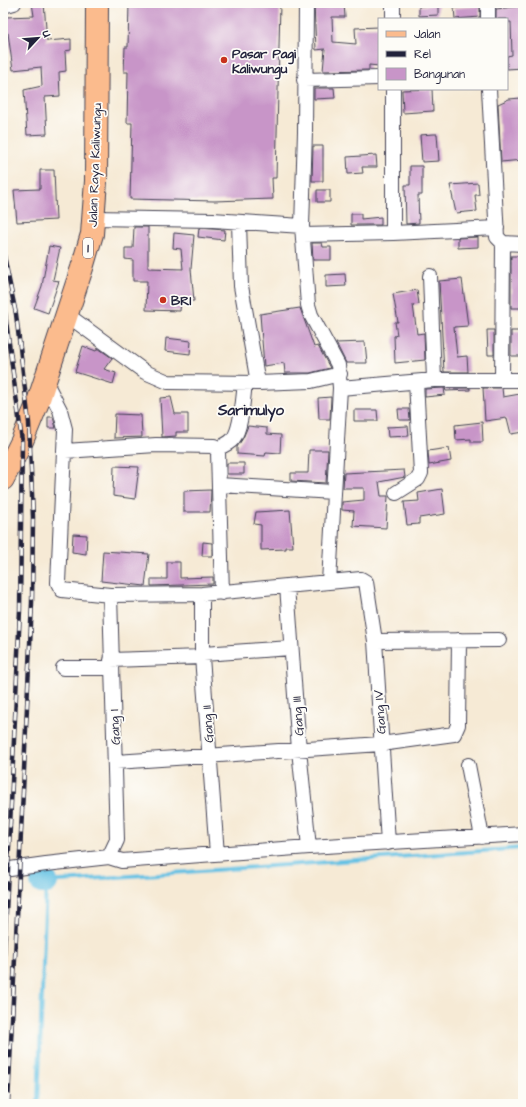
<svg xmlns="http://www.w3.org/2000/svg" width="526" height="1107" font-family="'Architects Daughter',sans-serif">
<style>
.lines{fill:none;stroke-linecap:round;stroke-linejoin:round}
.stream{stroke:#66c2e4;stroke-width:4}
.river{stroke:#66c2e4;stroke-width:24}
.building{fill:#c895c8}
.street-casing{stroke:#424052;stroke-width:16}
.primary-casing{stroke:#424052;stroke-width:24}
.street{stroke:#fff;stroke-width:14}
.primary{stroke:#fbbb8d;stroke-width:22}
.rail-casing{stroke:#22223b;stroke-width:4.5}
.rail{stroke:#fdfcf7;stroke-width:3;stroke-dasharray:9;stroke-linecap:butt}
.poi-dot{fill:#c8321e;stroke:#fdfcf7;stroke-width:1.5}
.labels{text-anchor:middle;stroke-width:3.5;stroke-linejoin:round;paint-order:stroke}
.shield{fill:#fdfcf7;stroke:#646373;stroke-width:1}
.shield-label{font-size:12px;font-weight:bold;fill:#22223b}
.poi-label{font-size:13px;font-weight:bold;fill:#22223b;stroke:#fdfcf7;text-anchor:start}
.street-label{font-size:13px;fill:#22223b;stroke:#fdfcf7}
.quarter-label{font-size:15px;font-weight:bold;fill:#22223b;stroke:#fdfcf7}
</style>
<rect width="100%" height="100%" fill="#fdfcf7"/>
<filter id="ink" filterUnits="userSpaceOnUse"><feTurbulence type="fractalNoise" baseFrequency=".025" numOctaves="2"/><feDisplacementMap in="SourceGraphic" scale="8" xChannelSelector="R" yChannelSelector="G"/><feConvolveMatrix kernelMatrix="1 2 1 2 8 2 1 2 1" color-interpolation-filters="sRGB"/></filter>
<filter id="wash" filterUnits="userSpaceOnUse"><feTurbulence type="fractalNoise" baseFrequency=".012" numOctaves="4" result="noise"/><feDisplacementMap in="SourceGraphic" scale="16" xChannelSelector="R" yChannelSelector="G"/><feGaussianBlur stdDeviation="0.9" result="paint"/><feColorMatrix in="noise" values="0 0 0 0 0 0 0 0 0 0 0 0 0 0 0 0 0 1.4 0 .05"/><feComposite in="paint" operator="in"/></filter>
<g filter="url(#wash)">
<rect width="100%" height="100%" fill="#f6ead5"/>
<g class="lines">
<!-- stream -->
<path class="stream" d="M38,1104L46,882L523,848"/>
<!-- river -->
<path class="river" d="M42,882H46"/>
</g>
<g id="blocks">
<!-- building -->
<path class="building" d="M32,3H44L47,41L71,39V50L65,51L66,71L59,72L60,96L45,97L47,134L27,135L24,90L42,86L41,67L13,70L8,33H5L6,17L34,16Z
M129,3H280L276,178H272L273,199L214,201L130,199L132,123H127L128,72H124L125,47H128Z
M314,3H344L345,17H332L333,42L356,44L355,28L379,27V66L369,65V70L323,71L325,49L316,50Z
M438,5V15L419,16V6Z
M480,6V17L455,19L454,8Z
M523,6V68L507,69V56L512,55L511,22H507V19H496V9Z
M314,88H334L335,98L314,99Z
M432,89L433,111L403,113L402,90Z
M521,98L523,160L501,162L498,104L509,99Z
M434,134H437L439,161L422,162L420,135Z
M313,146H323V181H312Z
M376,155L377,167H362L363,173L348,174L347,157Z
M410,166H422V195H418L419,223L406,224L405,185H410Z
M40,170H54L56,220L17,222L14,190L40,189Z
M478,183L479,195H475L477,211L456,213L450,185Z
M317,190H330V202H317Z
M351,214H361V219L381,217V225H351Z
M134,227H148V268L183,269L181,249L173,248L174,233L194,235L191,269L194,301H181L180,311L146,310L147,281H133V260L125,259V248H133Z
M199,228L225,230L224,240L198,237Z
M478,237V247L458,248V238Z
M312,243H322L323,247H331V260H313Z
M49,246L60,248L53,280L59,281L48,313L34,308L42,286Z
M511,256H523V308H511Z
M345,274L346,286L326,287V275Z
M462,279L468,326L454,327L457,357L467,356L468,372H444L439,281Z
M417,290L419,304L413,305L417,334L424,333L425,360L395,363L394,336L397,335L395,322H398L393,294Z
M300,308L314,347L318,346L330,368L310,373H285L284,363L264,366L260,314Z
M487,330H494V355H488Z
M511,331H523V356H511Z
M166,338L191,341L190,354L165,351Z
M365,342L367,363H346L336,343Z
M83,346L96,351L98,348L112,358L104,369L116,373L113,384L75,372Z
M444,388L445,395L425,397V389Z
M445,388H470V390L446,391Z
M483,388H502L503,397L520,394L523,412V432L511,434L507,418L485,421Z
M171,397L175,414H188V432H176V436L162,437L160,398Z
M331,397L330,419H319L318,398Z
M398,409H409L410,420H399Z
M354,410H377L378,421H354Z
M115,414L141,415L142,437L114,438Z
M48,417H53L56,428H48Z
M482,422L483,442H471V439L456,440L455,425Z
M248,426L267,428V434L281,435L280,453L266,452L265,456L237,454V447L243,438Z
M408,426L409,436L388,437L387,427Z
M449,448L451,461L429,465L428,451Z
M309,450H328L326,483L291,481V473H308Z
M227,463H244V474H227Z
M114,466L139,467L135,499L113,496Z
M404,470L405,477L379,482L381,496H388L386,528L353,526L354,511L342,510V502L364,500V488H343L344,473Z
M442,489L445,514L419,518V524L407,525L404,502L419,501L418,493Z
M211,490L210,512H184V491Z
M290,510L293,547H286V549L261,550V525L254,524L256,512Z
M73,534L87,535L86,554L72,552Z
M203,542L212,543V556H202Z
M103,551L149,554L145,586L101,581Z
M167,562H180V578L213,577V584L151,586V579H167Z"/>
</g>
</g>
<g filter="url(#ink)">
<use href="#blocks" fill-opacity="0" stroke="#424052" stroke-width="1"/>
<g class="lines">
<!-- street casing -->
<g class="street-casing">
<path id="street" d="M306,3L305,132L302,226L308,305L311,315L338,365L340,388L329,582
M488,3V19
M3,6L14,3
M393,19V3
M304,80L379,78
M393,89V233
M489,89L497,237L503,243L523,244
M93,218L213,220L302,226
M239,222L241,286L258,383
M303,235L393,233L497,228
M430,276L434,380
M66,314L145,372L168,382L258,383L311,381L340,374
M502,380L503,243
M45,381L60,410L65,429L58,583L62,590L110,595L202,594L361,579L366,582L375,641L388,843
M340,388L434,380H523
M216,449C221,447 229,444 233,439C242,428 243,397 245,383
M65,451L156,445L214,446L218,452L222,593
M219,485L333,492
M396,493L418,479L421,473L416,382
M287,586L299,750L309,847
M202,594V657L217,854
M375,641L499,640
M203,654L291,648
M111,660L202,657
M63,668H112
M116,762L381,744L454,734L458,725L459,640
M468,765L482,837
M109,857L117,840L110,595
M3,870L46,864L109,857L122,861L309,847L523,834"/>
</g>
<!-- primary casing -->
<g class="primary-casing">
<path id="primary" d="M3,479L22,441L38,402L82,268L92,234L96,181L97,3"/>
</g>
<!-- street -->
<use href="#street" class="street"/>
<!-- primary -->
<use href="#primary" class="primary"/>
<!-- rail casing -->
<g class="rail-casing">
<path id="rail" d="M3,251L16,314L29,423L33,517L32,603L8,1104
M3,298L22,441L20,610L3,977"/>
</g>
<!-- rail -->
<use href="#rail" class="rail"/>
</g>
</g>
<!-- markers -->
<g class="poi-dot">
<circle cx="224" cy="60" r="4"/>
<circle cx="163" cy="300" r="4"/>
</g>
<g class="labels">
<!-- shield labels -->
<rect class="shield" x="83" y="238" width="10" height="20" rx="3"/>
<g class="shield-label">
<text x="88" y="252">1</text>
</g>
<!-- poi labels -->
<g class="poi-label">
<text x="232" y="58">Pasar Pagi<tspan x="232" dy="15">Kaliwungu</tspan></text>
<text x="171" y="305">BRI</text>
</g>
<!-- street labels -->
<g class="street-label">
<text transform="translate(94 165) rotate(-88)" y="5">Jalan Raya Kaliwungu</text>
<text transform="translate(379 712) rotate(-94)" y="5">Gang IV</text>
<text transform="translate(297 716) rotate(-94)" y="5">Gang III</text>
<text transform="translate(207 724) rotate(-94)" y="5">Gang II</text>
<text transform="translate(114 727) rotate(-93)" y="5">Gang I</text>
</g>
<!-- quarter labels -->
<g class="quarter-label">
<text x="251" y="415">Sarimulyo</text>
</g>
</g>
<!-- margin -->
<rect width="526" height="1107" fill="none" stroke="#fdfcf7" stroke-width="16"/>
<!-- legend -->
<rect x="378" y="18" width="130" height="72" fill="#fdfcf7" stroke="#a5a5ac"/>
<rect x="386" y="31" width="20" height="6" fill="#fbbb8d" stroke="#a5a5ac"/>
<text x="414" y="38" font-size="12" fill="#22223b">Jalan</text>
<rect x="386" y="51" width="20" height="6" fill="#22223b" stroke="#a5a5ac"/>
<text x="414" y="58" font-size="12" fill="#22223b">Rel</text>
<rect x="386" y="68" width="20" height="12" fill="#c895c8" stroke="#a5a5ac"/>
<text x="414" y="78" font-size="12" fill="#22223b">Bangunan</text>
<!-- north arrow -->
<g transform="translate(38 38) rotate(64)" stroke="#fdfcf7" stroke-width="3" paint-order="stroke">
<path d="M0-3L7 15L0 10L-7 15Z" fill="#22223b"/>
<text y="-6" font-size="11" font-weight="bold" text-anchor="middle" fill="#22223b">U</text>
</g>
</svg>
